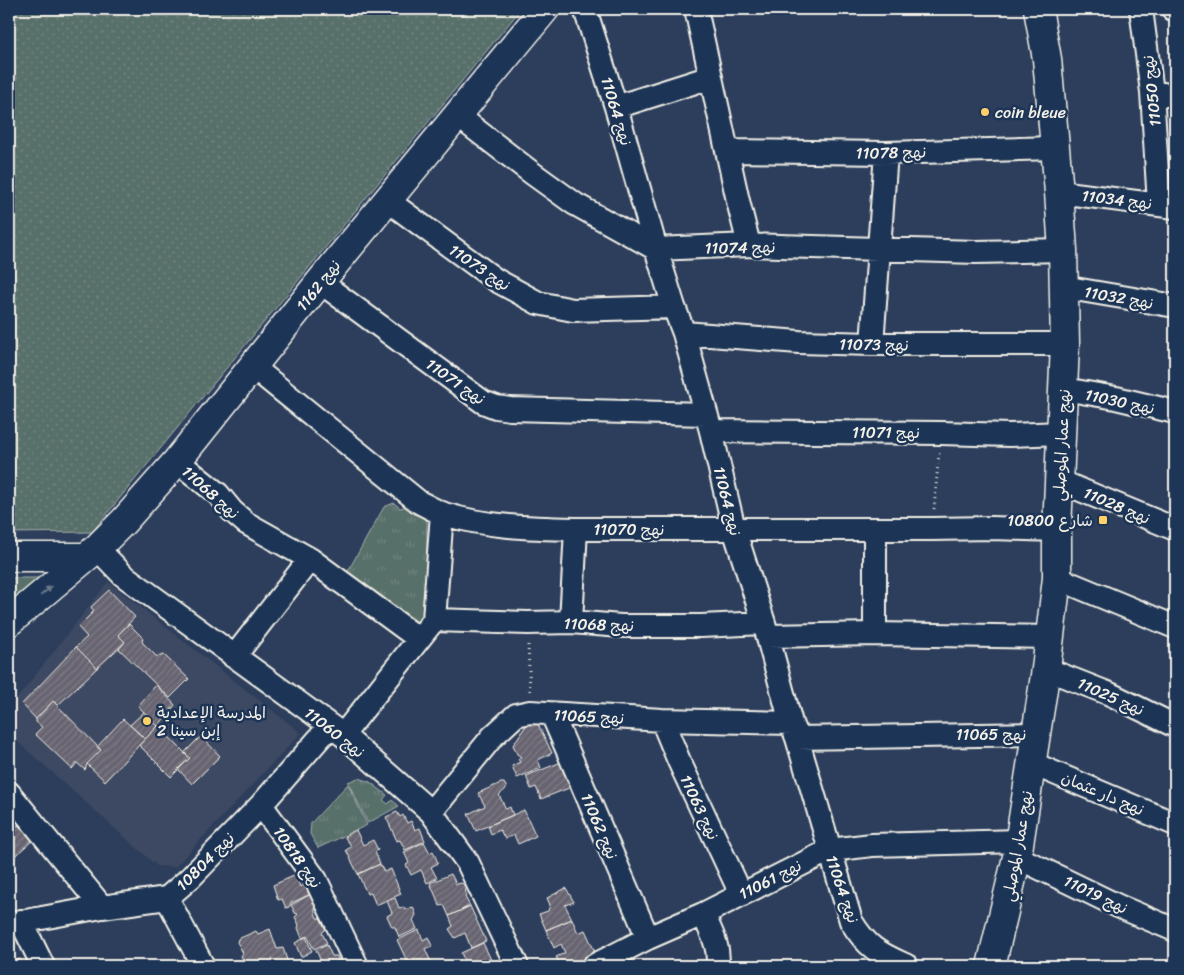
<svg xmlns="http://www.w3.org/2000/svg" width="1184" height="975" font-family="Sriracha,'Playpen Sans Arabic',sans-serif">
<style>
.built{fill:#3e4962}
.grass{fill:url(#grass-tufts);stroke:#a6b0aa}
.garden{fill:url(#garden-dots);stroke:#a6b0aa}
.building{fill:url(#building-hatch);stroke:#f4f1e8}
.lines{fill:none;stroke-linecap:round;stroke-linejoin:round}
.minor-casing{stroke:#f4f1e8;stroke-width:26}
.tertiary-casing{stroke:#f4f1e8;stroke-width:31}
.path{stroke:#f4f1e8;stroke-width:3;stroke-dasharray:1 4;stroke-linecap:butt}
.minor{stroke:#1d3557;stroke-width:22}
.tertiary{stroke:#1d3557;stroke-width:28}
.oneway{fill:#68778a}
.poi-dot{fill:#ffd166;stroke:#1d3557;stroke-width:2}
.labels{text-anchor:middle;stroke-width:5;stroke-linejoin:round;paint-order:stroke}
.street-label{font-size:16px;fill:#f4f1e8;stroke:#1d3557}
.poi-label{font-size:16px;fill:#f4f1e8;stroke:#1d3557;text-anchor:start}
</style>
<defs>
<pattern id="grass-tufts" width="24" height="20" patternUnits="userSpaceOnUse" patternTransform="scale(1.25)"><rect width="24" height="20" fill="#596f6b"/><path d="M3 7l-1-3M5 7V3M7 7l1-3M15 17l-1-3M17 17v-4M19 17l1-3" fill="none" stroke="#718480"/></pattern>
<pattern id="garden-dots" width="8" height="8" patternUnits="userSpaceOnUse" patternTransform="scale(1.25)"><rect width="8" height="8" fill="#596f6b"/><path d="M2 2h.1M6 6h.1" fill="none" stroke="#718480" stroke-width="1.8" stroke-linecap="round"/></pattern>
<pattern id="building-hatch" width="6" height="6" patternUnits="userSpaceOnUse" patternTransform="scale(1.25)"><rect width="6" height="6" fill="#676471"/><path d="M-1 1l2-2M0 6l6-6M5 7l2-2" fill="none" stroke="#7d7b85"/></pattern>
</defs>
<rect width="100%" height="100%" fill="#2c3e5c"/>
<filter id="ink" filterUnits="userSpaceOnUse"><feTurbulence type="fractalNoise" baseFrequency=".02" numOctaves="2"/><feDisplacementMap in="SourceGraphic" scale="10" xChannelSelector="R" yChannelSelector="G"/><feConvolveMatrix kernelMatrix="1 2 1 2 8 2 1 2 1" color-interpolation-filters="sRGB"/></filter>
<g filter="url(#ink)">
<!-- built -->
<path class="built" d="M108,582L301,733L175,867L157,866L9,734V709Z"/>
<!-- grass -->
<path class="grass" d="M394,503L400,508L408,506L427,519V618L421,633L344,578L384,507Z
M9,578H44L9,605Z
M358,778L370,782L387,795L383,800L388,804L392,800L399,806L368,823L348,782Z
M348,784L367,825L318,848L310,834L311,823Z"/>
<!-- garden -->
<path class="garden" d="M9,9H521L92,532L9,533Z"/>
<!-- building -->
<path class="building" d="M109,590L135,617L118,635L125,642L97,668L76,647L87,637L78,627L94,611L91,607Z
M129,624L143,638L142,642L157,657L164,655L189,679L170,698L119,649L125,642L118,635Z
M76,647L97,668L58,705L53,701L36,719L22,704Z
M156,685L175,705L158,726L138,706Z
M53,701L101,750L87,764L85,770L77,763L72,769L35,734L42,727L36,722V719Z
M144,712L158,726L145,739L130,725Z
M531,718L536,720L552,753L538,760L541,768L517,778L512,766L520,762L518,759L521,757L517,754L513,745Z
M123,719L145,739L105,781L87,764L101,750L97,747Z
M158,726L190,758L171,777L139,745Z
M201,736L220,756L192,784L178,769L190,758L184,753Z
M564,761L574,786L541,799L536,787L531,789L526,776Z
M501,783H504L507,788L499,795L506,809L510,807L513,815L476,831L468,814L485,806L478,793Z
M524,810L536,836L518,844L514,835L505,839L500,830L491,834L488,826Z
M397,812L400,817L403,815L407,823L411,821L415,830L420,828L425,841L405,850L400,840L397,841L386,817Z
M18,825L33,840L9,861V831Z
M356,830L363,845L373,840L378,850L375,852L380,864L358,874L346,850L351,847L350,844L345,838L346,835Z
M424,842L430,853L433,851L438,863L431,867L437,878L427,883L421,870L411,875L406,865L409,863L404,852Z
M380,864L384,872L391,869L401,894L376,905L371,893L367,894L358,874Z
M451,874L456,884L462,883L464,885L466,893L465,897L470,906L449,916L444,905L440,906L430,883Z
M296,875L300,887L311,883L313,893L291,903L289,907L286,908L282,899L278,900L273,885Z
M566,888L574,902L565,905L572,919L546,930L539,914L548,911L550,905L547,898Z
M313,893L319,906L315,908V913L317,918H321L326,929L322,933L327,943L314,949L307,936L302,938L298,928L299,925L295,917L298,914L295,913L291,905Z
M395,898L399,908L404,907L405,910L413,907L416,915L413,920L417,929L399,937L395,927H392L387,916L392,913L387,901Z
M470,906L486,941L471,948L465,933L455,938L449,929L453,926L449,916Z
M572,919L578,933L585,930L596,954L569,966H561L556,957L565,953L561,944L554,948L546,930Z
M270,929L277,949L283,948L288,963L280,966H246L241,956L243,953L237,942L238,939L256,931L258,934Z
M419,930L423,940L428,937L432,946L425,949L432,964L428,966H413L410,960L407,961L397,940Z
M306,937L312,951L301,957L295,943Z
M483,943L494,966H467L461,953Z
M327,945L332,956H337L341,966H317L322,964L316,950Z
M20,959L22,966H9V962Z"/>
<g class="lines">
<!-- minor casing -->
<g class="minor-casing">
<path id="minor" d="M585,9L616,107L656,249L674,307L684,333L711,431L734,529L764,623L791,723L797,738L851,921C868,949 879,953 907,966
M696,9L738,201L749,245
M1141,9L1152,92L1159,204
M1173,9H1175
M1152,92L1175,96
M616,107L711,77
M458,116L532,173L575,204L656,249L749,245L976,252L1063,250
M728,151L886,153L1055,148
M1059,192L1175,207
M387,200L496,280L538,303L573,310L674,307
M320,282L483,402L496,407L510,409L705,414
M1063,287L1175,306
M684,333L799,342L872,344H1065
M872,344L886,153
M253,367L419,502C427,506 435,511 444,514C486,527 531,528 576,529H932L991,528L1057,530
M1064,389L1116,398L1175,412
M711,431L941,433L1010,435L1062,433
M177,461L218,494L232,511L246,523L310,559L419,639L434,620L528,623L571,622L621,626H701L764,623
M1059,481L1175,529
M97,548L123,575L343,735L431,812L468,863L517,966
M1057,578L1175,627
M434,620L442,513
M571,622L576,529
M875,634V529
M768,636L875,634L1049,637
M234,657L310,559
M1046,669L1110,694L1175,726
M552,714L648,938
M662,720L679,761L741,894
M343,735L419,639
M797,738L1035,734
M1031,763L1175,824
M9,793L102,907
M261,805L316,880L357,966
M431,812L493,736L516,715L530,712L662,720L791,723
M1017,857L1118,906L1175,930
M167,898L203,966
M703,914C710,930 721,948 717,966
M21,921L43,966
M9,924L102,907L167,898L190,878L261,805L330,726
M593,966L648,938L703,914L830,850L872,845L1020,841"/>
</g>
<!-- tertiary casing -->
<g class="tertiary-casing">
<path id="tertiary" d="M9,557H86
M9,622L97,548L124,521L177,461L320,282L545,9
M991,966L1017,857L1046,669L1057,578V530L1065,344L1063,250L1059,192L1047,59L1038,9"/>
</g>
<!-- path -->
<path class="path" d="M934,509L939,453
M528,645L530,691"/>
<!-- minor -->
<use href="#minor" class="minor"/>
<!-- tertiary -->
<use href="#tertiary" class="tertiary"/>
</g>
<!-- one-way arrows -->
<defs><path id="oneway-solid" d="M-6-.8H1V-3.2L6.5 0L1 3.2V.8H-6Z" transform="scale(1.25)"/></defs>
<use class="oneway" href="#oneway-solid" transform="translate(46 591) rotate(-40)"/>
</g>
<!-- markers -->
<g class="poi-dot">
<circle cx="985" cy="112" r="5"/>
<rect x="1098" y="515" width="10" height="10" rx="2.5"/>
<circle cx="147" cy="721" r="5"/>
</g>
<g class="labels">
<!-- street labels -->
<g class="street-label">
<text transform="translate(1151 91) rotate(-96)" y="6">نهج 11050</text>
<text transform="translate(617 111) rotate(73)" y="6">نهج 11064</text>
<text transform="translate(891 152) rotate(-1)" y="6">نهج 11078</text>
<text transform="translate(1117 199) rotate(7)" y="6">نهج 11034</text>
<text transform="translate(740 247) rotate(-1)" y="6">نهج 11074</text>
<text transform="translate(480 267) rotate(34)" y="6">نهج 11073</text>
<text transform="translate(318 285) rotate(-51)" y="6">نهج 1162</text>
<text transform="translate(1119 297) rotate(10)" y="6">نهج 11032</text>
<text transform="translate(874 344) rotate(1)" y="6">نهج 11073</text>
<text transform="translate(456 381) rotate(35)" y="6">نهج 11071</text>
<text transform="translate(1120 401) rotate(12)" y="6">نهج 11030</text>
<text x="886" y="438">نهج 11071</text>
<text transform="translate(1061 445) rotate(-87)" y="6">نهج عمار الموصلي</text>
<text transform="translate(211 492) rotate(42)" y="6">نهج 11068</text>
<text transform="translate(728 501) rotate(76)" y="6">نهج 11064</text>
<text transform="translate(1117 505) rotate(23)" y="6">نهج 11028</text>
<text x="629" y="535">نهج 11070</text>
<text transform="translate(599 624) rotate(2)" y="6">نهج 11068</text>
<text transform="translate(1111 696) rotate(24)" y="6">نهج 11025</text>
<text transform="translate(589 716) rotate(3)" y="6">نهج 11065</text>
<text transform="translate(335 732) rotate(38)" y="6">نهج 11060</text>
<text x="991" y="740">نهج 11065</text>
<text transform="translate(1103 793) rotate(23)" y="6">نهج دار عثمان</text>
<text transform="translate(700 807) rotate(65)" y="6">نهج 11063</text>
<text transform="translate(600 826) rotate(67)" y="6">نهج 11062</text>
<text transform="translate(1017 846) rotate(-80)" y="6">نهج عمار الموصلي</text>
<text transform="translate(298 857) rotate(55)" y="6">نهج 10818</text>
<text transform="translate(205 861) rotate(-45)" y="6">نهج 10804</text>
<text transform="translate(770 879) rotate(-27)" y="6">نهج 11061</text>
<text transform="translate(843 889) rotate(71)" y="6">نهج 11064</text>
<text transform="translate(1096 894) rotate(26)" y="6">نهج 11019</text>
</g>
<!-- poi labels -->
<g class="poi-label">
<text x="995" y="118">coin bleue</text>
<text x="1093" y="526" text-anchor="end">10800 شارع</text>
<text x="157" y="718">المدرسة الإعدادية<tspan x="157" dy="18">إبن سينا 2</tspan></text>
</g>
</g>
<!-- margin -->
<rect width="1184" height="975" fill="none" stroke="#1d3557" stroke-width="30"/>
<rect x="15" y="15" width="1154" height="945" fill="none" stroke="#f4f1e8" stroke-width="2" filter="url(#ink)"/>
</svg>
